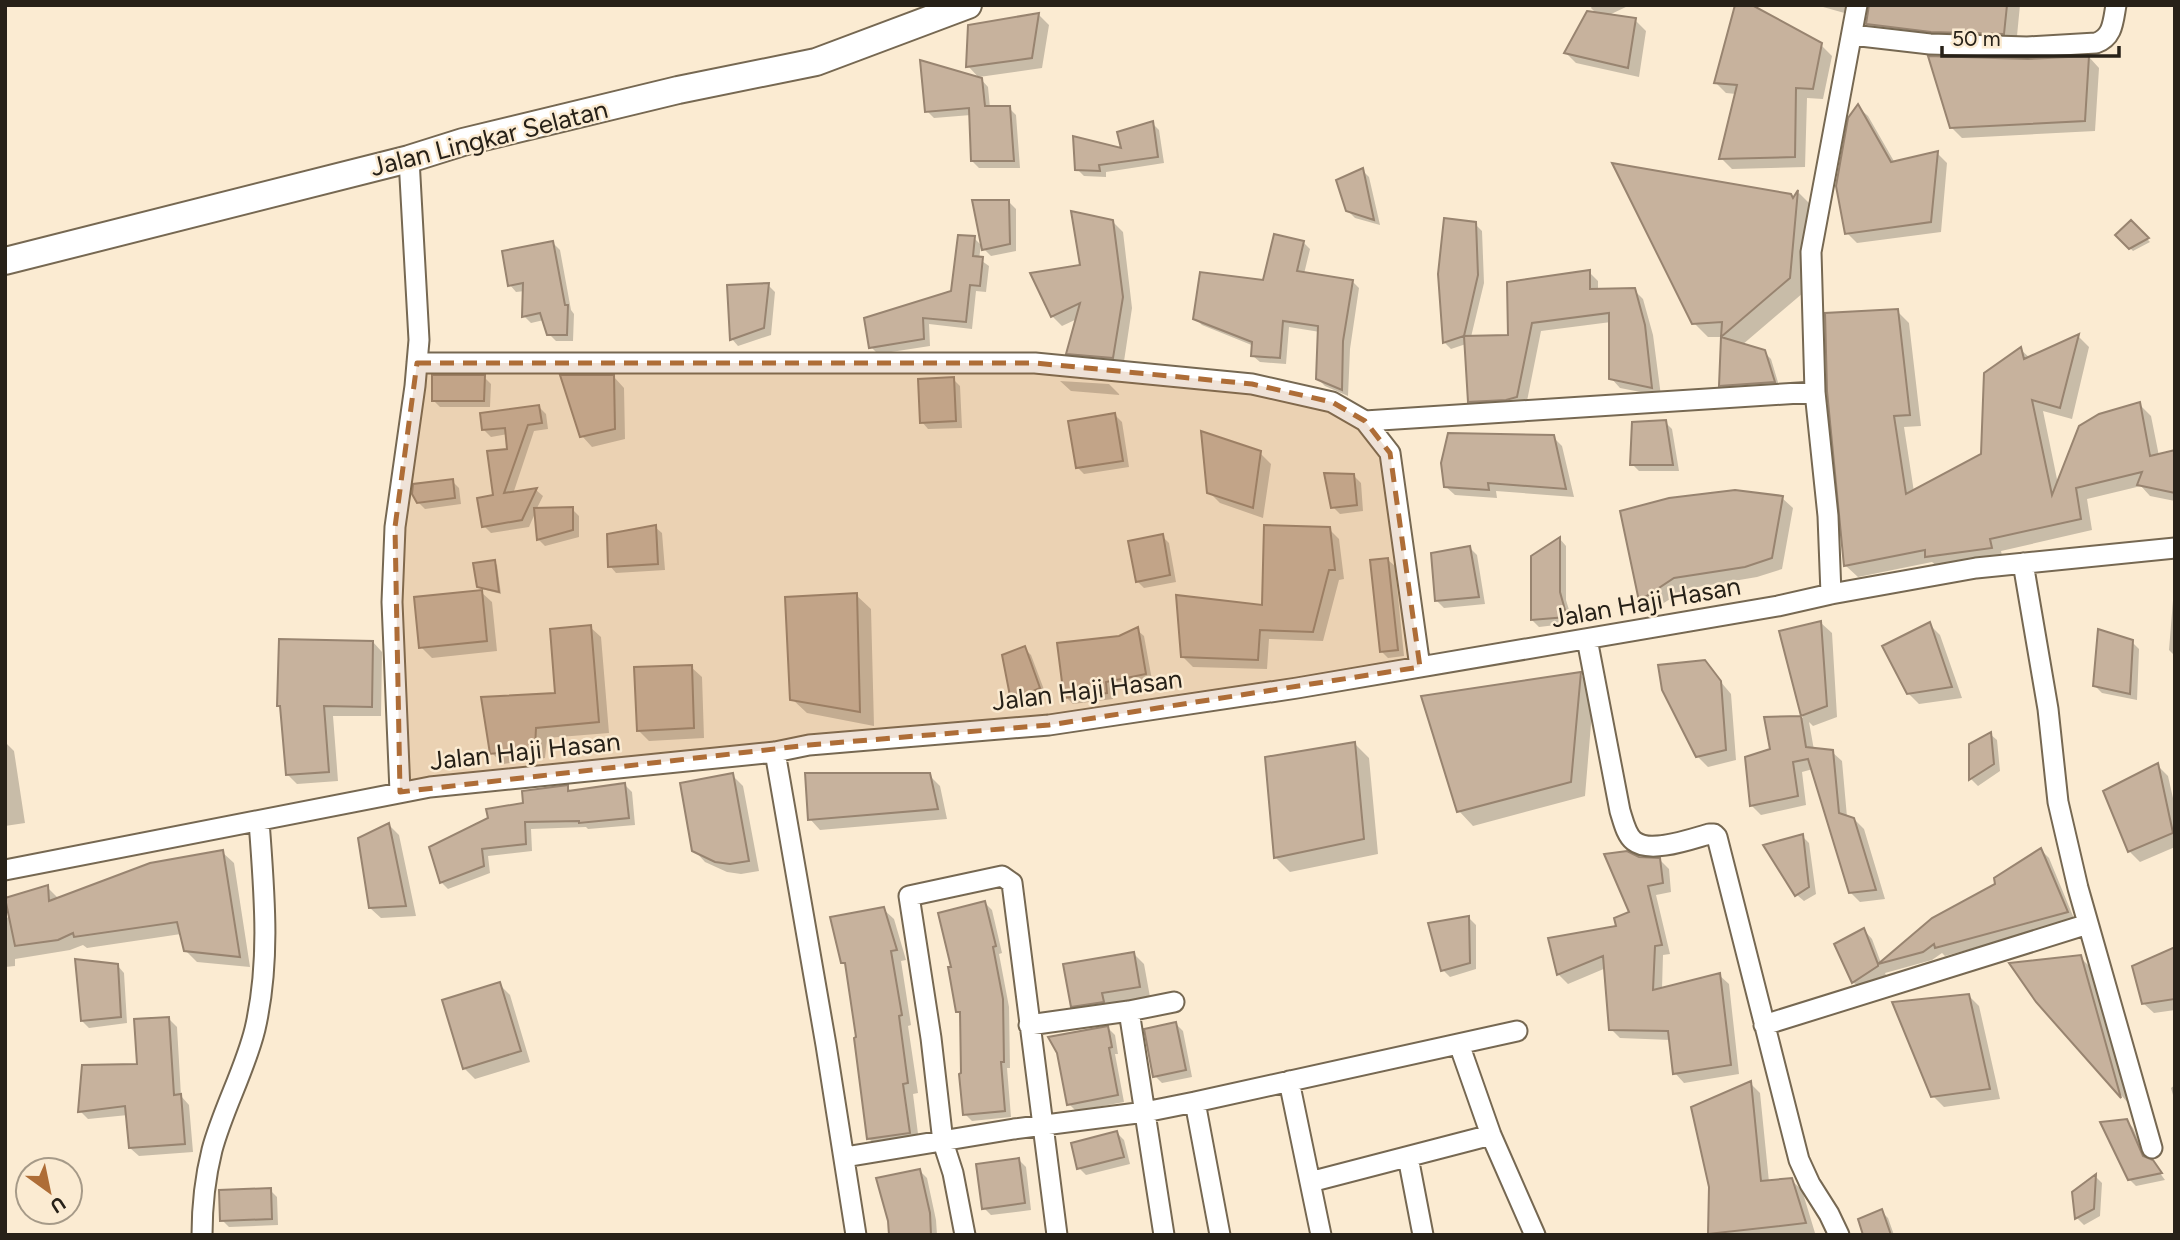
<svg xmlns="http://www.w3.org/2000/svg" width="2180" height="1240" font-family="Figtree,sans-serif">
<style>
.shadow{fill:#0003}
.building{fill:#c7b29d;stroke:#988470;stroke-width:2}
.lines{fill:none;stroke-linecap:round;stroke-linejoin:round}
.street-casing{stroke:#766852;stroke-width:23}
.secondary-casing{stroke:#766852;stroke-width:30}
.street{stroke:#fff;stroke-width:19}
.secondary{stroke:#fff;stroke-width:26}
.marked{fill:#ae6d37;fill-opacity:0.2;stroke:#ae6d37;stroke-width:5;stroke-dasharray:14 9;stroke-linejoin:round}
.labels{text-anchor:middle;stroke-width:5;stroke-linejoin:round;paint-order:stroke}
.street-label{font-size:26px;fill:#272118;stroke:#fbebd2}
</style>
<rect width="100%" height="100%" fill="#fbebd2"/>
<!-- shadow -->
<path class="shadow" d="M1584,5H1630L1607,16L1635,20L1646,31L1639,77L1576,63L1566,53L1597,14L1591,8L1592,6Z
M1816,5H1847L1848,14Z
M1871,5H2020L2016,46L1881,36L1868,24Z
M1039,15L1049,25L1042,68L979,77L988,87L990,108H1009L1016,115L1020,168H979L972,161L971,115L934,118L927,111L981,80L968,66Z
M1821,45L1832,56L1823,99L1807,98L1805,167L1732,169L1721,158L1736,94L1726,93L1716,83Z
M2089,57L2099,68L2095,131L1962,138L1951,127L2028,61Z
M1858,107L1868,116L1895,163L1937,153L1947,163L1941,232L1857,243L1847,233Z
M1152,123L1159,130L1164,163L1106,172V177L1084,176L1077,169L1123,150Z
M1362,170L1369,177L1380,225L1355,218L1347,210Z
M1799,193L1812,206L1803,293L1742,345L1764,352L1771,359L1780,389L1728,392L1721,385L1723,337H1708L1694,323Z
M1009,202L1016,209V251L991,256L984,249Z
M1113,222L1123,232L1132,308L1123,368L1078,363L1068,353L1077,319L1062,326L1052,316Z
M2131,222L2150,242L2133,251L2117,235Z
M1475,224L1482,231L1484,283L1471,337H1510L1589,272L1598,281V290H1634L1643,299L1653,335L1661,396L1620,388L1611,378V322L1541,331L1526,406L1479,411L1469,401L1466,344L1451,349L1444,342Z
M974,238L981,245L979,259L989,266L986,292L976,291L972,329L929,324L930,346L878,354L871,347L953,292Z
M1303,242L1310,249L1304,274L1352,281L1359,288L1350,349L1348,396L1325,386L1318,379L1320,332L1289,327L1286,364L1260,362L1253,356L1254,346L1202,325L1195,318L1265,282Z
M553,243L560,250L571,310L574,314L573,341H556L549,334L544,320L531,323L524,316L525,291L516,292L510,285Z
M768,285L775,292L771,335L738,346L732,339Z
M1897,311L1909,323L1921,426L1904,427L1914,492L1982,455L2021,350L2030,358L2078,336L2089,347L2072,419L2043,411L2058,484L2139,404L2151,416L2159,456L2175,452V501L2150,496L2141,486L2087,499L2092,530L2001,551L2003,560L1939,568L1932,562L1858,577L1846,566Z
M484,377L491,384L490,407H440L433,400Z
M614,377L624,388L625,439L592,447L582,436Z
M953,379L960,386L962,428L928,429L922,422Z
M1060,381L1109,384L1120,395L1071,391Z
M539,407L546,414L548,429L534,431L513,494L536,490L543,496L536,510L572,509L579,516V537L545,546L538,539L536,511L529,527L491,533L484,526L509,450L508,434L491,437L484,430Z
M1115,415L1122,422L1129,467L1084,474L1077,467Z
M1665,422L1672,429L1679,471H1639L1632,464Z
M1553,437L1562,446L1574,497L1496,491L1497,498L1455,495L1445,486Z
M1260,453L1271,464L1263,518L1220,503L1209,492Z
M1354,476L1361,483L1363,511L1340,514L1333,507Z
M452,481L459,488L461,504L425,509L418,502Z
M1782,498L1793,508L1782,569L1757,577L1686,589L1651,611L1640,601L1622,512Z
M655,527L662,533L665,570L616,573L610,566Z
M1329,529L1339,539L1344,579L1339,580L1323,641L1269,639L1267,669L1193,667L1183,657L1263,607Z
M1162,536L1169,543L1176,582L1144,588L1137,581Z
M1560,539L1566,546V600L1573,623L1539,627L1532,620Z
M1470,548L1477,555L1485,604L1444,608L1437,601Z
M1388,560L1395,566L1404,656L1388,658L1381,651Z
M494,562L497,565L501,594L482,589L478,586Z
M2174,588H2175V656L2169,650Z
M481,592L492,602L497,651L432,658L421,647Z
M856,595L871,609L874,726L807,713L792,699Z
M1821,623L1832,633L1837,717L1813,726L1809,722L1814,750L1832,752L1842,761L1847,817L1854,819L1864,829L1885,899L1860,902L1850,892L1813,769L1802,772L1806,805L1761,815L1751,805L1772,750L1766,719L1803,718L1781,633Z
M1930,625L1940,635L1962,698L1919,704L1908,693Z
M590,627L601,637L609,733L547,738L545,758L503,764L492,753L557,694Z
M1137,630L1144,636L1152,680L1112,688L1113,699L1073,704L1066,697Z
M373,642L382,652L381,716H333L338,781L297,784L288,775L282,709L279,705Z
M2132,642L2139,649L2137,700L2102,693L2095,686Z
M1024,648L1031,655L1046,695L1019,707L1012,700Z
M1704,662L1731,694L1736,760L1708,767L1697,756Z
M691,667L702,677L704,738L649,741L638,730Z
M1580,674L1594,688L1585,796L1473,826L1459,811Z
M1990,734L1997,740L2000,771L1978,786L1971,779L1970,745Z
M5,742L14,751L25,823L5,826Z
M1354,743L1369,758L1378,854L1290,872L1276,858Z
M2157,765L2168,776L2175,807V847L2140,862L2129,851Z
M732,775L743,786L759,871L741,874L727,872L705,862L694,850Z
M929,775L940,786L947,819L820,830L810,819Z
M625,785L632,792L635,825L588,829L586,827L531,829L532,851L488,856L490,873L448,889L441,882L525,804L567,787L572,792Z
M389,825L399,835L416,916L381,918L370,908Z
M1802,836L1809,843L1816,894L1804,901L1797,895Z
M2041,850L2049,858L2075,921L1945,956L1942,953L1932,960L1885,973L1886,975L1862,990L1853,982L1864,930L1872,939L1881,963L1997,885Z
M222,852L234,863L250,967L197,962L185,950L181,934L87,948L83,945L70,950L15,959V966L5,967V918L10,917L47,887L59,899Z
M1660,860L1669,869L1671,892L1656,895L1670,954L1663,955L1662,989L1719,975L1729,984L1739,1074L1684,1083L1675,1073L1671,1040L1620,1038L1611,1029L1606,968L1568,984L1559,975L1550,939L1618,927L1631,913Z
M985,903L992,910L1002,953L999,954L1009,1007L1010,1068H1007L1011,1117L972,1121L965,1114L961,1015L958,1011L953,968Z
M883,909L894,919L906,960L901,961L911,1025L908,1026L918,1093L913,1094L919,1142L879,1148L868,1138L858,1039L847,966L843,962Z
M1469,918L1476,925V969L1450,977L1443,970Z
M2175,949V1010L2154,1013L2143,1003Z
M1133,953L1144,964L1150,997L1112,1004L1083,1017L1073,1006Z
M2080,957L2091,968L2129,1104L2038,1001Z
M117,965L124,973L127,1023L89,1028L82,1021Z
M499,984L510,995L530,1062L475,1079L464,1068Z
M1968,995L1979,1006L2000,1099L1944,1107L1933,1096Z
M169,1019L177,1027L181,1096L189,1105L193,1152L139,1156L130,1148L128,1115L88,1119L80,1111L139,1066Z
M1176,1024L1183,1031L1192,1077L1162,1083L1155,1076Z
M1108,1028L1115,1035L1118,1054H1115L1124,1102L1076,1111L1069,1104Z
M1750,1083L1760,1093L1769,1182L1791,1180L1802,1190L1815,1233L1801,1235L1710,1234Z
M2175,1085V1102L2171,1088Z
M2126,1120L2133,1128L2147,1160L2154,1165L2165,1180L2136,1186L2129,1179Z
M1117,1133L1124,1140L1130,1164L1086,1175L1079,1168Z
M1019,1160L1026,1167L1031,1210L991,1215L984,1208Z
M920,1171L927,1178L936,1220L937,1235H891Z
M2095,1176L2102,1183L2100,1216L2084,1225L2077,1218L2074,1192Z
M270,1190L277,1197L278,1225L229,1227L222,1220Z
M1881,1211L1888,1218L1894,1235H1865Z"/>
<!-- building -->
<path class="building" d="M1735,5H1752L1822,43L1813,89L1796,88L1795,157L1719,159L1737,85L1714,83Z
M1869,5H2007L2004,34L1931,32L1866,24Z
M1587,11L1636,18L1628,68L1564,53Z
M1039,13L1032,58L966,67L968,25Z
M1928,56L2028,59L2089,56L2085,121L1950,128Z
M920,60L982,78L985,106H1010L1014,161H971L969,108L925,112Z
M1858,104L1891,162L1938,151L1931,222L1845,234L1836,186L1848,118Z
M1153,121L1158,157L1099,165L1100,171L1075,170L1073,136L1121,148L1117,132Z
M1612,163L1791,194L1793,198L1798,190L1790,278L1721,337L1722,322L1692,324Z
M1363,168L1374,220L1346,211L1336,180Z
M972,200H1009L1010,244L982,250Z
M1071,211L1113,220L1123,297L1113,358L1066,354L1080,303L1051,317L1030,273L1080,265Z
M1444,218L1476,222L1478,275L1464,336L1443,343L1438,274Z
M2131,220L2149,238L2129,249L2115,235Z
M1274,234L1304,241L1297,271L1353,280L1343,341L1342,390L1316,379L1318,326L1283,321L1280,358L1251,356L1252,342L1193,319L1200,272L1263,280Z
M958,235L975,236L973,256L983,257L980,286L970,285L966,322L923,318L924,339L869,348L864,318L951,291Z
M553,241L565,305H568L567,335H547L540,313L522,317L523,283L508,286L502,251Z
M1590,270V289L1635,288L1645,325L1652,388L1609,379V313L1532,323L1517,397L1506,400L1468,402L1464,336L1508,335L1507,282Z
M769,283L764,328L730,340L727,285Z
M1898,309L1910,415L1894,416L1906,494L1981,454L1984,373L2021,347L2024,359L2079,334L2060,408L2032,400L2052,495L2079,426L2099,414L2140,402L2150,456L2175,450V493L2137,485L2142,472L2076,488L2081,519L1990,539L1992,548L1925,557V550L1844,566L1827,391L1825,313Z
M1721,337L1765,350L1775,382L1719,386Z
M432,375H485L484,401H432Z
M560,375H614L615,429L580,437Z
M954,377L956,421L920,423L918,379Z
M539,405L542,423L528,425L504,493L537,488L522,520L482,527L477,498L493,495L487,451L507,449L505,428L482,430L480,413Z
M1115,413L1123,461L1076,468L1068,421Z
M1666,420L1673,465H1630L1632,422Z
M1201,431L1261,451L1253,508L1207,493Z
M1448,433L1554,435L1566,489L1488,483L1489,490L1444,487L1441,463Z
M1324,473L1354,474L1357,505L1331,508Z
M453,479L455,498L417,503L412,494L413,484Z
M1735,490L1783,496L1772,558L1745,567L1674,578L1639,601L1620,511L1669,498Z
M573,507V530L537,540L534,508Z
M656,525L658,564L608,567L607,534Z
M1264,525L1330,527L1335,570H1329L1313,632L1260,630L1258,660L1181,657L1176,595L1262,605Z
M1163,534L1170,575L1136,582L1128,541Z
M1560,537V592L1567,617L1531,620V556Z
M1470,546L1479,597L1435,601L1431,553Z
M1388,558L1398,650L1380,652L1370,560Z
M495,560L499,592L477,587L473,563Z
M482,590L487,641L419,648L414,597Z
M857,593L860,712L790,700L785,597Z
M1821,621L1827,706L1801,716L1779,631Z
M1930,622L1952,687L1907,694L1882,646Z
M591,625L599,722L536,728L535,748L490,754L481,697L555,693L550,629Z
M1138,627L1146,674L1106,682L1107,693L1064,698L1057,643L1119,636Z
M2098,629L2133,640L2130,694L2093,686Z
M279,639L373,641L372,707L324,706L329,772L286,775L280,706H277Z
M1025,646L1040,688L1011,701L1002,655Z
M1705,660L1721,681L1726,750L1696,757L1662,690L1658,665Z
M692,665L694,728L637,731L634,667Z
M1581,672L1571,782L1457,812L1421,696Z
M1801,716L1806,747L1833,750L1839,813L1854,818L1876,890L1849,893L1808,759L1793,762L1798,796L1750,806L1745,757L1770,749L1764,717Z
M1991,732L1994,764L1969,780V744Z
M1355,742L1364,839L1274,858L1265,757Z
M2158,763L2173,833L2128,852L2103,791Z
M733,773L749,861L730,864L715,862L692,851L680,783Z
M805,773H930L938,809L808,820Z
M625,783L629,818L579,823V821L525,822L526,844L482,849L484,866L440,883L429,847L488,818L486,809L523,803L522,791L568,785V791Z
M389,823L406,906L369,908L358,838Z
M1803,834L1809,887L1795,896L1763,845Z
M2041,848L2068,912L1935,948L1934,944L1923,952L1878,964V966L1852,983L1834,944L1864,928L1878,964L1932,918L1995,884L1994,878Z
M223,850L240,957L184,951L177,922L74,937L73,933L58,940L15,946L5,898L48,885L49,901L150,863Z
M1627,851L1639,857L1660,858L1663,883L1648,886L1662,945L1655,946L1653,990L1720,973L1731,1065L1673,1074L1668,1031L1609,1030L1603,956L1557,975L1548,938L1616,926L1614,918L1629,912L1604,854Z
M985,901L996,946L993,947L1003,999L1004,1062H1001L1005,1111L963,1115L959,1074L961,1073L960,1012H956L948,967H951L938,913Z
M884,907L897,950L891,951L902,1015L899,1016L908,1083L903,1084L910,1133L867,1139L854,1038L856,1037L845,963H841L830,917Z
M1469,916L1470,963L1441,971L1428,923Z
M2175,947V999L2142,1004L2132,966Z
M1134,952L1140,987L1102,993L1104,1002L1071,1007L1063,964Z
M2081,955L2121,1098L2036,1002L2009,963Z
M75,959L118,964L121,1017L81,1021Z
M500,982L521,1051L463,1069L442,1000Z
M1969,994L1990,1089L1931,1097L1892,1002Z
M169,1017L174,1095L181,1094L185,1144L129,1148L125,1106L78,1112L82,1065L137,1064L134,1019Z
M1176,1022L1186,1070L1153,1077L1144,1029Z
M1108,1026L1112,1047L1109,1048L1118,1095L1067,1105L1057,1053L1048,1037Z
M1751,1081L1761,1181L1792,1178L1806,1223L1708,1234L1709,1187L1691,1107Z
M2127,1119L2143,1156L2153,1160L2162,1173L2128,1180L2100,1122Z
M1117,1131L1124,1157L1077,1169L1071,1143Z
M1019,1158L1025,1203L982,1209L976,1164Z
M920,1169L930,1213L931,1235H889L888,1221L876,1178Z
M2096,1174L2094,1209L2075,1219L2072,1192Z
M271,1188L272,1219L220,1221L219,1190Z
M1882,1209L1891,1235H1863L1858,1219Z"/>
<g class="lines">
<!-- street casing -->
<g class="street-casing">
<path id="street" d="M1852,35L1930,44L2027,47L2096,43C2113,37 2113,22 2116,5
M417,363H1035L1252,384L1332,402L1365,421L1390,453L1420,667
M1365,421L1815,392
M2023,563L2048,709L2058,802L2078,888L2152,1148
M1831,594L1828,516L1815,392L1811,252L1857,5
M1587,639L1620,811C1623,820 1626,835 1634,841C1650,854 1691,839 1709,834H1714L1717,837L1799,1160L1810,1184L1829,1214L1839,1235
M775,752L826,1045L856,1235
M400,792L392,602L395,527L415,386L419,340L409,159
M5,870L430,787L775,752L809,745L1049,725L1297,688L1778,606L1831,594L1976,568L2175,548
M1129,1011L1164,1235
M1029,1025L1129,1011L1174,1002
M1764,1025L2088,924
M1459,1044L1491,1135L1535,1235
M1289,1081L1321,1235
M845,1157L1014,1129L1145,1112L1195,1102
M1408,1157L1423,1235
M1310,1182L1491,1135
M202,1235C202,1206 205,1178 212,1150C223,1109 245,1070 255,1029C271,960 264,890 259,821
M965,1235L953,1173L943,1142L931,1038L909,896L1002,876L1012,883L1057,1235
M1220,1235L1195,1102L1517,1031"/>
</g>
<!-- secondary casing -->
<g class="secondary-casing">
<path id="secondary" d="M5,261L409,159L463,142L678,90L816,62L968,5"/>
</g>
<!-- street -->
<use href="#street" class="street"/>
<!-- secondary -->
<use href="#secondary" class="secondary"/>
</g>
<!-- marked area -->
<path class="marked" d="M417,363H1035L1252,384L1332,402L1365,421L1390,453L1420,667L1049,725L809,745L400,792L395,527Z"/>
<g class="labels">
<!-- street labels -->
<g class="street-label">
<text transform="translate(489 138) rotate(-14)" y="9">Jalan Lingkar Selatan</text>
<text transform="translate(1646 602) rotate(-10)" y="9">Jalan Haji Hasan</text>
<text transform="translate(1087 690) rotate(-7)" y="9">Jalan Haji Hasan</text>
<text transform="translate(525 751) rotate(-6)" y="9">Jalan Haji Hasan</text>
</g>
</g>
<!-- border -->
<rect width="2180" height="1240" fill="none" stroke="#272118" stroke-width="14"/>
<!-- north arrow -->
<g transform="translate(49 1191) rotate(147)"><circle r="33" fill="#fbebd2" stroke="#a69a88" stroke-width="2"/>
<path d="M0-5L12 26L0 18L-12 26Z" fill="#ae6d37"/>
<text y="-10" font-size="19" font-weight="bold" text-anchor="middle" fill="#272118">U</text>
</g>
<!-- scale -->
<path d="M1942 46v10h177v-10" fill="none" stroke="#272118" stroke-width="3.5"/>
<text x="1952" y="46" font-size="21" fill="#272118" stroke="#fbebd2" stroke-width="5" paint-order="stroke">50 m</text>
</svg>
